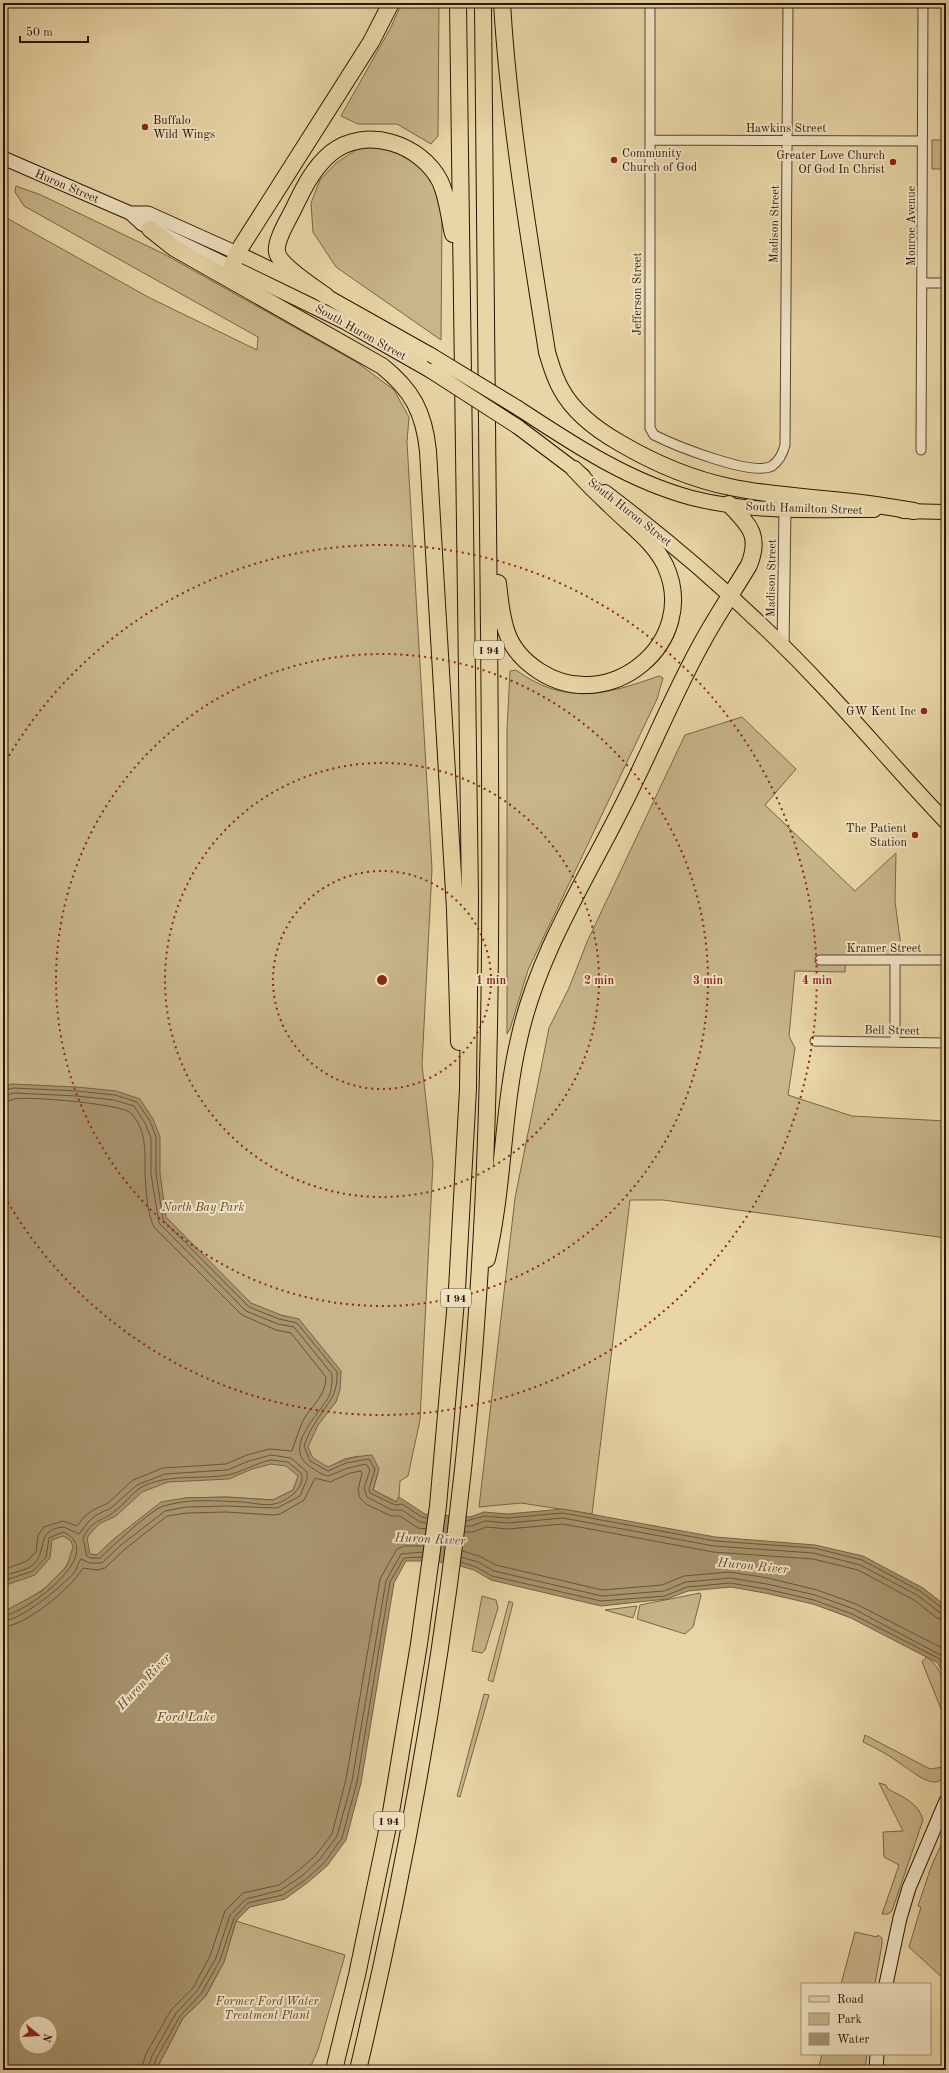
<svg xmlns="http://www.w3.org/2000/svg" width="949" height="2073" font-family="'Old Standard TT',serif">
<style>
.green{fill:#c8b58a;stroke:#786545}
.water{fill:#a8946e;stroke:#756142;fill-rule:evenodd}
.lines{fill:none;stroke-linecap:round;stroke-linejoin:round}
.shore{stroke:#685437;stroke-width:1}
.minor-casing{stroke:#59452a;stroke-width:11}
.tertiary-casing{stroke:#59452a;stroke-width:13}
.secondary-casing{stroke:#291500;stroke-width:15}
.primary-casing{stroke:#291500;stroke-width:16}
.motorway-casing{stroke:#291500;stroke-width:18}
.minor{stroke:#f1e4c5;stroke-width:9}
.tertiary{stroke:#f1e4c5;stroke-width:11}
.secondary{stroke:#f1e4c5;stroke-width:13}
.primary{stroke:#e9d6a6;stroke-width:14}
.motorway{stroke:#e9d6a6;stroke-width:16}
.primary-bridge-casing{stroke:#291500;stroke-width:16;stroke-linecap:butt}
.primary-bridge{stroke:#e9d6a6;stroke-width:14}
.ring{fill:none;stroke:#8f2418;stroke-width:2;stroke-dasharray:2 4}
.poi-dot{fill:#8f2418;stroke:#f1e4c5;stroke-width:1.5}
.labels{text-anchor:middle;stroke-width:4;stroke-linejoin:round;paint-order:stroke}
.shield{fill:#f1e4c5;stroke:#65533b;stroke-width:1}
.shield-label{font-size:11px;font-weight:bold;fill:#291500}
.poi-label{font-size:12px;fill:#291500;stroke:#f1e4c5;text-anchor:end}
.street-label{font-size:12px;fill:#291500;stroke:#f1e4c5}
.park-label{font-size:12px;font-style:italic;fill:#594529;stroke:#f1e4c5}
.water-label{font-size:13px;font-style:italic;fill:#5c482c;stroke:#f1e4c5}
.centre{fill:#8f2418;stroke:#f1e4c5;stroke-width:2}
.ring-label{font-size:12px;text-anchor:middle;font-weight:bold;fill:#8f2418;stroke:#f1e4c5;stroke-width:4;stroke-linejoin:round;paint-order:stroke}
</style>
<rect width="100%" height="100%" fill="#e9d6a6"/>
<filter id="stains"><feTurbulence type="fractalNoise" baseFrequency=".005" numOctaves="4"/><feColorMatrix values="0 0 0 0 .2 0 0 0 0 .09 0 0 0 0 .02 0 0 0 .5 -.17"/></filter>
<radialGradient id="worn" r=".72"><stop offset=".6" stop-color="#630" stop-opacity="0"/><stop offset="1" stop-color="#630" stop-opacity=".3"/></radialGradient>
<!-- green -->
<path class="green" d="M402,3H439L438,136L431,144L397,124H358L341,116L390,29Z
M932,140H946V169H932Z
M387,147L419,164L434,186L442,219L441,340L336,267L313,232L311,203L320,180L336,163L359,148Z
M16,186L41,195L164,254L358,363L394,390L409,417L407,442L432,869L422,1065L433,1163L420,1420L408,1476L400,1481L399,1497L397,1502L373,1490L378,1473L358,1456L344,1459L328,1468L299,1476L293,1490L273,1500L226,1497L185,1498L115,1538L97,1555L73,1554C60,1582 30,1600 3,1612V216L148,297L257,350L258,337L24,206L15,192Z
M516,670C566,706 605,695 659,676L663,678L657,699L528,970L510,1029L507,1034V729L510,671Z
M742,717L796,769L765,805L855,891L896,853L895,901L902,955L846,956L845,972L795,971L789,1036L795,1048L788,1095L852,1116L946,1121V1238L663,1200H630L592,1514L521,1503L479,1507L515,1198L549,1028L569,988L587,942L685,735Z
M700,1593L701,1596L693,1627L685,1634L637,1619L640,1605Z
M482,1596L496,1600L498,1608L485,1650L482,1653L472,1651Z
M509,1601L513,1603L493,1682L488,1680Z
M637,1606L633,1618L605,1610Z
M926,1657C947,1669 946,1699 946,1721L922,1662Z
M484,1694L489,1695L460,1797L457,1796Z
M865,1735L930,1769L943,1767L946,1760C946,1801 916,1774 901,1764C889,1755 876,1748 863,1742Z
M879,1783L886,1785L888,1789C903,1797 919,1803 923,1820L892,1911L888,1914H882L899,1865L884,1857L883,1832L903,1831Z
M946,1834V1981L909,1947L921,1907L918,1906L931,1867Z
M236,1921L345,1955L318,2050L309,2070H156L183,2018L205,1997L224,1962Z
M855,1932L877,1937L878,1935L882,1938V1944L875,1984H841Z
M822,2054H867L865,2070H818Z"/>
<!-- water -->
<path class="water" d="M11,1084L77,1087L116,1091L140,1099L153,1119L160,1137V1173L166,1217L251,1303L281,1315L299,1319L341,1371L340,1390L336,1402L318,1425L308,1447L313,1458L328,1467C343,1460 355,1456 372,1455L379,1469L373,1490L396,1502L399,1497L425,1514L470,1517L484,1512L507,1514L563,1509L715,1537L815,1545L863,1556L923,1588L946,1606V1683L938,1663L851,1618L813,1604L765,1593L731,1587L688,1591L667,1599L601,1606L491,1580L474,1570L453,1564L431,1561H406L394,1583L361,1783L346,1840L327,1866L307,1883L285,1899L250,1907L236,1921L224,1962L205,1997L183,2018L156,2070H3V1612L42,1591L67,1566L73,1547L71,1541L63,1536L52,1540L50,1558L35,1575L3,1586V1088ZM271,1464L286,1466L298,1476L293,1490L273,1500L226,1497L185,1498L161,1502L115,1538L97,1555L90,1554L87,1538L94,1529L101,1523L116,1516L142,1492L168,1482L229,1479L252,1469ZM26,2023H50V2047H26Z"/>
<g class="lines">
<!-- shore -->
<path class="shore" d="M3,1091L13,1088L77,1091L115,1095L137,1102L150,1121L156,1137V1173L163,1220L249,1307L279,1319L297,1323L337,1372C338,1397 327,1403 315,1423C310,1430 307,1438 304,1446L310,1461L328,1471L346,1463L369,1459L375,1469L369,1489L370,1493L395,1505L402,1504L422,1517L427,1518
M3,1096L14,1093L77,1096L114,1100L134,1106L145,1123L151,1138V1174L159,1223L246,1311L278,1324L294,1327L332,1374C332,1382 332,1391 328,1398C317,1417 281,1449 312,1468C317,1471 322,1475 328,1476L348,1468L366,1464L370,1470L364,1488L367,1497L392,1510H402L420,1522L427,1523
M3,1102C8,1102 10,1100 14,1099C28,1096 123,1104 131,1113C145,1128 145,1147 145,1167C145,1181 147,1215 154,1227L242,1315L276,1330L291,1333L326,1377C325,1396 315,1402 305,1417C299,1428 296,1440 292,1451L269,1449L247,1455L226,1464L163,1468L133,1480L108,1503L93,1510L84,1517L77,1526L63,1521L44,1527L38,1535L36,1552L27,1561L3,1570
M271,1460L288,1462L301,1473C307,1487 286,1502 274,1504C265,1506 253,1503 243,1502C218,1501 188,1498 164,1506C151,1509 111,1548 100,1558H90L87,1556L83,1538C92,1519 102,1522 115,1511C124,1505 131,1494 140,1488C167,1473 198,1480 227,1475C240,1473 256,1463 271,1460Z
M466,1521L484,1516L507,1518L563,1513L715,1541L814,1548L862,1560L920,1591L942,1608L946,1609
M465,1526H472L485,1521L508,1523L563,1518L714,1546L813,1553L860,1565L917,1595L939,1612L946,1614
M465,1532H473L486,1527L508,1529L563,1524L713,1552L813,1559L858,1570L914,1600L937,1618L946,1620
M462,1551L479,1556L496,1565L602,1590L662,1585L684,1576L729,1572L768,1578L817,1590L856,1604L946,1650
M461,1557L478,1562L494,1571L602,1596L664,1591L686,1582L730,1578L767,1584L815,1595L854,1609L946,1658
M461,1562L476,1567L492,1576L601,1601L665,1596L687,1587L730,1583L766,1589L814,1600L852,1614L940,1659L946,1672
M3,1576C11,1573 23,1571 30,1567C50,1554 33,1529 64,1527L79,1534L88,1522L96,1515L111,1508L137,1485L165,1474L227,1470L249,1461L271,1455L291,1458L307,1472V1479L300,1496L277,1508L226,1506L186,1507L165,1511L121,1545L102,1563H90L81,1559C78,1563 77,1569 74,1573C61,1587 22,1620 3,1621
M3,1581L33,1571L46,1557L49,1538L63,1532C109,1552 27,1613 3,1616
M3,1627C26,1626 71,1588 83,1568L97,1570L105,1568L125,1549L167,1516L187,1513L226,1512L273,1515L280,1514L304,1500L315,1478L330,1482L350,1473L361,1471L362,1473L358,1490L360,1498L366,1504L391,1516H400L418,1528L426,1529
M141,2070L146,2054L171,2010L193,1988L210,1956L225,1911L243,1893L279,1885L298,1871L316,1855L332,1834L346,1779L380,1579L397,1549L404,1546H423
M147,2070L152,2056L176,2013L197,1991L216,1958L230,1915L246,1899L281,1890L302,1876L320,1859L337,1836L352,1781L386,1581L401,1554L423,1552
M152,2070L156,2059L180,2016L201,1994L220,1960L234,1918L248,1903L283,1895L305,1880L324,1863L342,1838L357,1782L390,1582L404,1558L422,1557"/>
<!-- minor casing -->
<g class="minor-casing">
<path id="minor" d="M650,3V428L654,435C674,445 752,477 772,466C779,461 783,453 785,445L788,3
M650,140L922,141
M923,283H946
M921,450L923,3
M820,960H942L946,957
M815,1041L946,1043
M895,1042V960"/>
</g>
<!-- tertiary casing -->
<g class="tertiary-casing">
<path id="tertiary" d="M783,647L785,510"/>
</g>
<!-- secondary casing -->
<g class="secondary-casing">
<path id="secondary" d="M3,158L130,213L142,224L232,267
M130,213H148L237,253
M886,1984L900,1918L909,1888L946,1801
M876,2070L877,2054"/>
</g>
<!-- primary casing -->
<g class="primary-casing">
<path id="primary" d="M237,253L326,296L431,355
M232,267L345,322L431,371
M518,408C573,444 628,481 692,498C751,513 814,510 874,510
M518,427L583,476
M605,492C684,552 758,617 826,690C866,733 905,779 946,822
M903,511L946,512"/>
</g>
<!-- motorway casing -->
<g class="motorway-casing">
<path id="motorway" d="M502,3C509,120 529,236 547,352C551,365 554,377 561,389C574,413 597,430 620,443C654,463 691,479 730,487C771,496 812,497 853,502C874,504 894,508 914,511
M150,229L174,248L382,366C412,390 424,412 428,451L455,909L459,1042
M232,267L237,253L371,42L391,3
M326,296C315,288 279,265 277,252C275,241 288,220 293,210C303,189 313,168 331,153C366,125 421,144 440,181C448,198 449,217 453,234
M498,583C500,600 501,617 507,633C513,650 525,662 539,671C609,717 701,642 665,565C653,541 631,526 612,507C599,495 586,482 574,469
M487,1259C504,1187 502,1111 519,1039C537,956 584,883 621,809C650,753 673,694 704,639C718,614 734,590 749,565C761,535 749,525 729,504
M334,2070L357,1975L391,1812L419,1644L438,1506L457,1289L468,1089L470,899L458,3
M358,2070C418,1816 461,1558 478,1297C493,1075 491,852 489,629C487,421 484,212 483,3"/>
</g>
<!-- minor -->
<use href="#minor" class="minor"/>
<!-- tertiary -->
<use href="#tertiary" class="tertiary"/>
<!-- secondary -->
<use href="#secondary" class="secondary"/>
<!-- primary -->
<use href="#primary" class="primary"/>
<!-- motorway -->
<use href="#motorway" class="motorway"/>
<!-- primary-bridge casing -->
<g class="primary-bridge-casing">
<path id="primary-bridge" d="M431,355L518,408
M431,371L518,427"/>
</g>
<!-- primary-bridge -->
<use href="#primary-bridge" class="primary-bridge"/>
</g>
<!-- distance rings -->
<g class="ring">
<circle cx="382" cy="980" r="109"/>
<circle cx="382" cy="980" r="217"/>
<circle cx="382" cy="980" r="326"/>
<path d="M3 766A435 435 0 1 1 3 1194"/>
</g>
<!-- markers -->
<g class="poi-dot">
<circle cx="145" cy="127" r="4"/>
<circle cx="614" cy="160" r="4"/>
<circle cx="893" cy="162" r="4"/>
<circle cx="924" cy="711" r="4"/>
<circle cx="915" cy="835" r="4"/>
</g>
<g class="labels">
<!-- shield labels -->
<g class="shield">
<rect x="474" y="641" width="30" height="18" rx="3"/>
<rect x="441" y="1289" width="30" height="18" rx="3"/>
<rect x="374" y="1812" width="30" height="18" rx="3"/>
</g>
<g class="shield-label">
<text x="489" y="654">I 94</text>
<text x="456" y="1302">I 94</text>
<text x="389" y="1825">I 94</text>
</g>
<!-- poi labels -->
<g class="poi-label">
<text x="153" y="124" text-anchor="start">Buffalo<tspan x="153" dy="14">Wild Wings</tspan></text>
<text x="622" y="157" text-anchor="start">Community<tspan x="622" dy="14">Church of God</tspan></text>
<text x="885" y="159">Greater Love Church<tspan x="885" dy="14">Of God In Christ</tspan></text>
<text x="916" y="715">GW Kent Inc</text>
<text x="907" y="832">The Patient<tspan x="907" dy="14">Station</tspan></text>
</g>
<!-- street labels -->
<g class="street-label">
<text x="786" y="132">Hawkins Street</text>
<text transform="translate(67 186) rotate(23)" y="4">Huron Street</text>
<text transform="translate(774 224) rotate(-89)" y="4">Madison Street</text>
<text transform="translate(911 226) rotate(-90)" y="4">Monroe Avenue</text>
<text transform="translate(637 294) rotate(-90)" y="4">Jefferson Street</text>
<text transform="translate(361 332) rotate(29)" y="4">South Huron Street</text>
<text transform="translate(804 508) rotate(2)" y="4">South Hamilton Street</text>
<text transform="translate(630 512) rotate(38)" y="4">South Huron Street</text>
<text transform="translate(771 578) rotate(-89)" y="4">Madison Street</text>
<text x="884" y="952">Kramer Street</text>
<text transform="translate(892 1030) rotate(1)" y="4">Bell Street</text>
</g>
<!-- park labels -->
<g class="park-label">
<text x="203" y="1211">North Bay Park</text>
<text x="267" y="2005">Former Ford Water<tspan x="267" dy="14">Treatment Plant</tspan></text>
</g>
<!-- water labels -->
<g class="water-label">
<text transform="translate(430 1538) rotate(3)" y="5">Huron River</text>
<text transform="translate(753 1565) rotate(6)" y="5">Huron River</text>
<text transform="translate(143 1681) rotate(-47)" y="5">Huron River</text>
<text x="186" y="1721">Ford Lake</text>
</g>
</g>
<circle cx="382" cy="980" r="6" class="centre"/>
<g class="ring-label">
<text x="491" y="984">1 min</text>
<text x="599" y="984">2 min</text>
<text x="708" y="984">3 min</text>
<text x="817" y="984">4 min</text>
</g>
<!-- margin -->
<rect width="949" height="2073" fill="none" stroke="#e9d6a6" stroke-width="16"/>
<rect x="4" y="4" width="941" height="2065" fill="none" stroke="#291500" stroke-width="2"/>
<rect x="8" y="8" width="933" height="2057" fill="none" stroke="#291500"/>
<!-- legend -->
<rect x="801" y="1983" width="130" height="72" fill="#f1e4c5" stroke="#a19176"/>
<rect x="809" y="1996" width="20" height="6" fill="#e9d6a6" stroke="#a19176"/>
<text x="837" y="2003" font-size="12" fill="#291500">Road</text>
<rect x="809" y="2013" width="20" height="12" fill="#c8b58a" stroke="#a19176"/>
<text x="837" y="2023" font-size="12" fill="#291500">Park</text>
<rect x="809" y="2033" width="20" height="12" fill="#a8946e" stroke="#a19176"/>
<text x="837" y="2043" font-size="12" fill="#291500">Water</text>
<!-- north arrow -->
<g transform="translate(38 2035) rotate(108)"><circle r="19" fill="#f1e4c5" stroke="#a19176"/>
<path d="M0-3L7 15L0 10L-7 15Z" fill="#8f2418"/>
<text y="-6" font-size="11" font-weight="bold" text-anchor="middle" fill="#291500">N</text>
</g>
<!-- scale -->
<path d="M20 36v6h68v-6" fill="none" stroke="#291500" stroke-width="2"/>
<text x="26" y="36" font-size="12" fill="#291500" stroke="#f1e4c5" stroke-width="3" paint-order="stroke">50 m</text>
<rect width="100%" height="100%" filter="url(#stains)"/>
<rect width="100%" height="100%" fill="url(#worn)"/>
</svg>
